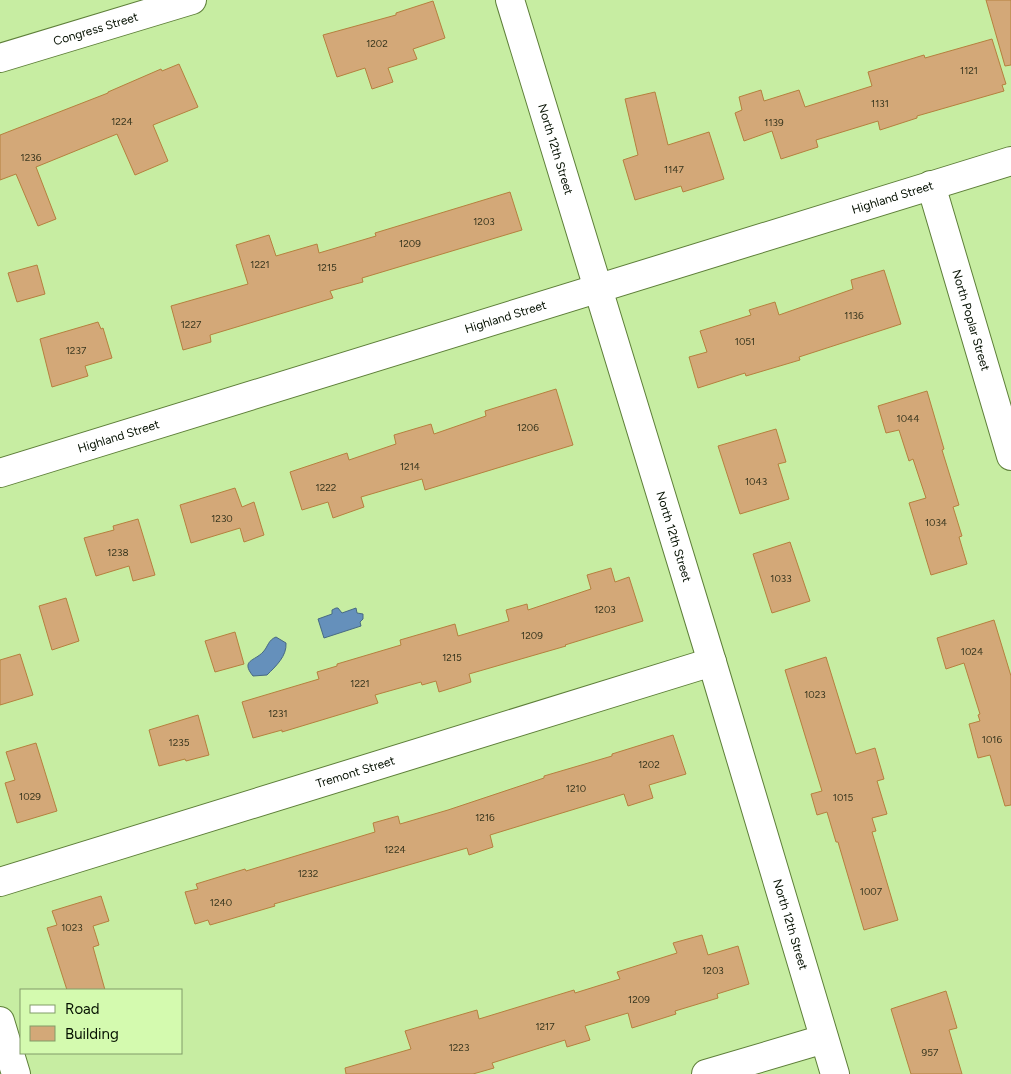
<svg xmlns="http://www.w3.org/2000/svg" width="1011" height="1074" font-family="Figtree,sans-serif">
<style>
.water{fill:#6590bb;stroke:#486a83}
.building{fill:#d3a878;stroke:#b5803e}
.lines{fill:none;stroke-linecap:round;stroke-linejoin:round}
.minor-casing{stroke:#5e7f39;stroke-width:30}
.minor{stroke:#fff;stroke-width:28}
.labels{text-anchor:middle;stroke-width:4;stroke-linejoin:round;paint-order:stroke}
.number-label{font-size:10px;fill:#38361e}
.street-label{font-size:12px;fill:#051000;stroke:#d4faaf}
</style>
<rect width="100%" height="100%" fill="#c7eda2"/>
<!-- water -->
<path class="water" d="M336,608H338L342,613L356,608L357,613L363,614V619L360,622L361,626L324,638L318,619L332,614V610Z
M276,637L286,643C287,656 276,666 267,675L253,676C240,660 255,661 263,652C268,647 268,640 276,637Z"/>
<!-- building -->
<path class="building" d="M986,0H1011V65L1005,66Z
M433,1L445,38L413,49L417,59L388,68L393,82L372,89L365,68L337,77L323,35L396,15V13Z
M992,39L1006,84L1002,85L1004,91L917,116V118L880,130L878,121L816,140L818,147L781,159L772,131L744,141L735,113L742,110L739,97L761,90L764,101L799,90L805,107L872,86L868,72L924,55L925,58Z
M179,64L198,107L153,125L168,161L135,175L117,134L36,167L56,219L38,226L16,174L0,180V135L108,93V92L161,69L162,71Z
M655,92L668,145L709,132L724,179L683,192L681,186L635,200L623,160L638,155L625,99Z
M510,192L522,230L362,278L363,282L330,291L333,298L210,335L211,342L183,350L171,306L248,284L236,245L269,235L276,256L317,244L319,253L376,236L375,233Z
M37,265L45,294L17,302L8,273Z
M884,270L901,324L799,357L800,360L746,376L745,373L698,388L689,357L707,352L700,331L751,315L749,310L775,302L779,315L853,289L851,280Z
M98,322L101,329L103,328L112,358L85,366L88,376L52,387L40,339Z
M556,389L573,445L425,490L422,479L361,497L364,507L333,518L328,502L302,510L290,472L347,453L349,460L396,444L394,435L431,424L434,434L486,416L485,411Z
M927,391L944,449L942,450L959,505L953,507L962,536L959,537L967,564L931,575L909,503L926,498L913,459L909,461L899,430L886,433L878,406Z
M776,429L786,462L778,464L789,499L740,514L718,446Z
M235,488L242,507L254,502L264,535L244,542L240,528L191,543L180,505Z
M138,519L155,575L133,581L129,566L96,576L84,538L114,530L113,526Z
M790,542L810,601L772,613L753,554Z
M611,568L615,582L629,577L643,621L565,645L566,646L469,674L471,682L439,692L436,681L422,685L421,682L375,695L378,703L282,732V730L253,738L242,702L319,679L317,672L337,666V664L401,645L400,640L455,624L458,636L509,621L506,610L527,604L528,610L591,589L587,575Z
M66,598L79,641L52,650L39,606Z
M994,620L1011,676V805L1005,806L990,755L978,758L969,724L980,721L978,715L980,714L964,663L946,669L937,638Z
M235,632L244,664L215,672L205,641Z
M20,654L33,695L0,705V660Z
M826,657L856,754L875,748L884,779L877,781L887,814L872,818L876,831L872,832L898,920L864,930L838,842H836L827,812L817,815L811,794L822,791L785,670Z
M198,715L209,755L186,761L185,759L159,766L149,730Z
M673,735L686,774L649,785L653,798L628,806L624,794L490,835L493,847L469,855L467,848L274,904L275,906L210,925L208,920L195,924L185,892L198,889L196,884L245,869L246,871L375,832L373,823L398,816L400,824L448,810L544,778V776L612,756V754Z
M36,743L57,811L17,823L5,783L15,780L6,752Z
M101,896L109,921L93,926L99,945L93,947L105,990H67L47,928L57,925L52,911Z
M702,935L708,955L738,946L749,984L717,994L718,998L675,1011L676,1014L632,1028L628,1013L585,1026L590,1040L567,1047L565,1040L492,1063L494,1068L473,1074H346L345,1068L411,1049L405,1031L477,1010L479,1019L574,990L575,993L620,979L617,972L677,953L673,943Z
M946,991L957,1028L949,1030L962,1074H911L891,1009Z"/>
<g class="lines">
<!-- minor casing -->
<g class="minor-casing">
<g id="minor">
<path id="s1" d="M510,0L712,662L835,1074"/>
<path id="s2" d="M0,58L192,0"/>
<path id="s3" d="M931,185L1011,456"/>
<path id="s4" d="M0,473L1011,161"/>
<path id="s5" d="M0,882L712,662"/>
<path d="M0,1021L16,1074"/>
<path d="M706,1074L824,1039"/>
</g>
</g>
<!-- minor -->
<use href="#minor" class="minor"/>
</g>
<g class="labels">
<!-- number labels -->
<g class="number-label">
<text x="377" y="47">1202</text>
<text x="969" y="74">1121</text>
<text x="880" y="107">1131</text>
<text x="122" y="125">1224</text>
<text x="774" y="126">1139</text>
<text x="31" y="161">1236</text>
<text x="674" y="173">1147</text>
<text x="484" y="225">1203</text>
<text x="410" y="247">1209</text>
<text x="260" y="268">1221</text>
<text x="327" y="271">1215</text>
<text x="854" y="319">1136</text>
<text x="191" y="328">1227</text>
<text x="745" y="345">1051</text>
<text x="76" y="354">1237</text>
<text x="908" y="422">1044</text>
<text x="528" y="431">1206</text>
<text x="410" y="470">1214</text>
<text x="756" y="485">1043</text>
<text x="326" y="491">1222</text>
<text x="222" y="522">1230</text>
<text x="936" y="526">1034</text>
<text x="118" y="556">1238</text>
<text x="781" y="582">1033</text>
<text x="605" y="613">1203</text>
<text x="532" y="639">1209</text>
<text x="972" y="655">1024</text>
<text x="452" y="661">1215</text>
<text x="360" y="687">1221</text>
<text x="815" y="698">1023</text>
<text x="278" y="717">1231</text>
<text x="992" y="743">1016</text>
<text x="179" y="746">1235</text>
<text x="649" y="768">1202</text>
<text x="576" y="792">1210</text>
<text x="30" y="800">1029</text>
<text x="843" y="801">1015</text>
<text x="485" y="821">1216</text>
<text x="395" y="853">1224</text>
<text x="308" y="877">1232</text>
<text x="871" y="895">1007</text>
<text x="221" y="906">1240</text>
<text x="72" y="931">1023</text>
<text x="713" y="974">1203</text>
<text x="639" y="1003">1209</text>
<text x="545" y="1030">1217</text>
<text x="459" y="1051">1223</text>
<text x="930" y="1056">957</text>
</g>
<!-- street labels -->
<g class="street-label">
<text dy="4" stroke="none"><textPath href="#s2" startOffset="100">Congress Street</textPath></text>
<text dy="4" stroke="none"><textPath href="#s1" startOffset="156">North 12th Street</textPath></text>
<text dy="4" stroke="none"><textPath href="#s4" startOffset="934">Highland Street</textPath></text>
<text dy="4" stroke="none"><textPath href="#s4" startOffset="529">Highland Street</textPath></text>
<text dy="4" stroke="none"><textPath href="#s3" startOffset="141">North Poplar Street</textPath></text>
<text dy="4" stroke="none"><textPath href="#s4" startOffset="124">Highland Street</textPath></text>
<text dy="4" stroke="none"><textPath href="#s1" startOffset="561">North 12th Street</textPath></text>
<text dy="4" stroke="none"><textPath href="#s5" startOffset="372">Tremont Street</textPath></text>
<text dy="4" stroke="none"><textPath href="#s1" startOffset="966">North 12th Street</textPath></text>
</g>
</g>
<!-- legend -->
<rect x="20" y="989" width="162" height="65" fill="#d4faaf" stroke="#819c69"/>
<rect x="30" y="1005" width="25" height="8" fill="#ffffff" stroke="#819c69"/>
<text x="65" y="1014" font-size="15" fill="#051000">Road</text>
<rect x="30" y="1026" width="25" height="15" fill="#d3a878" stroke="#819c69"/>
<text x="65" y="1039" font-size="15" fill="#051000">Building</text>
</svg>
